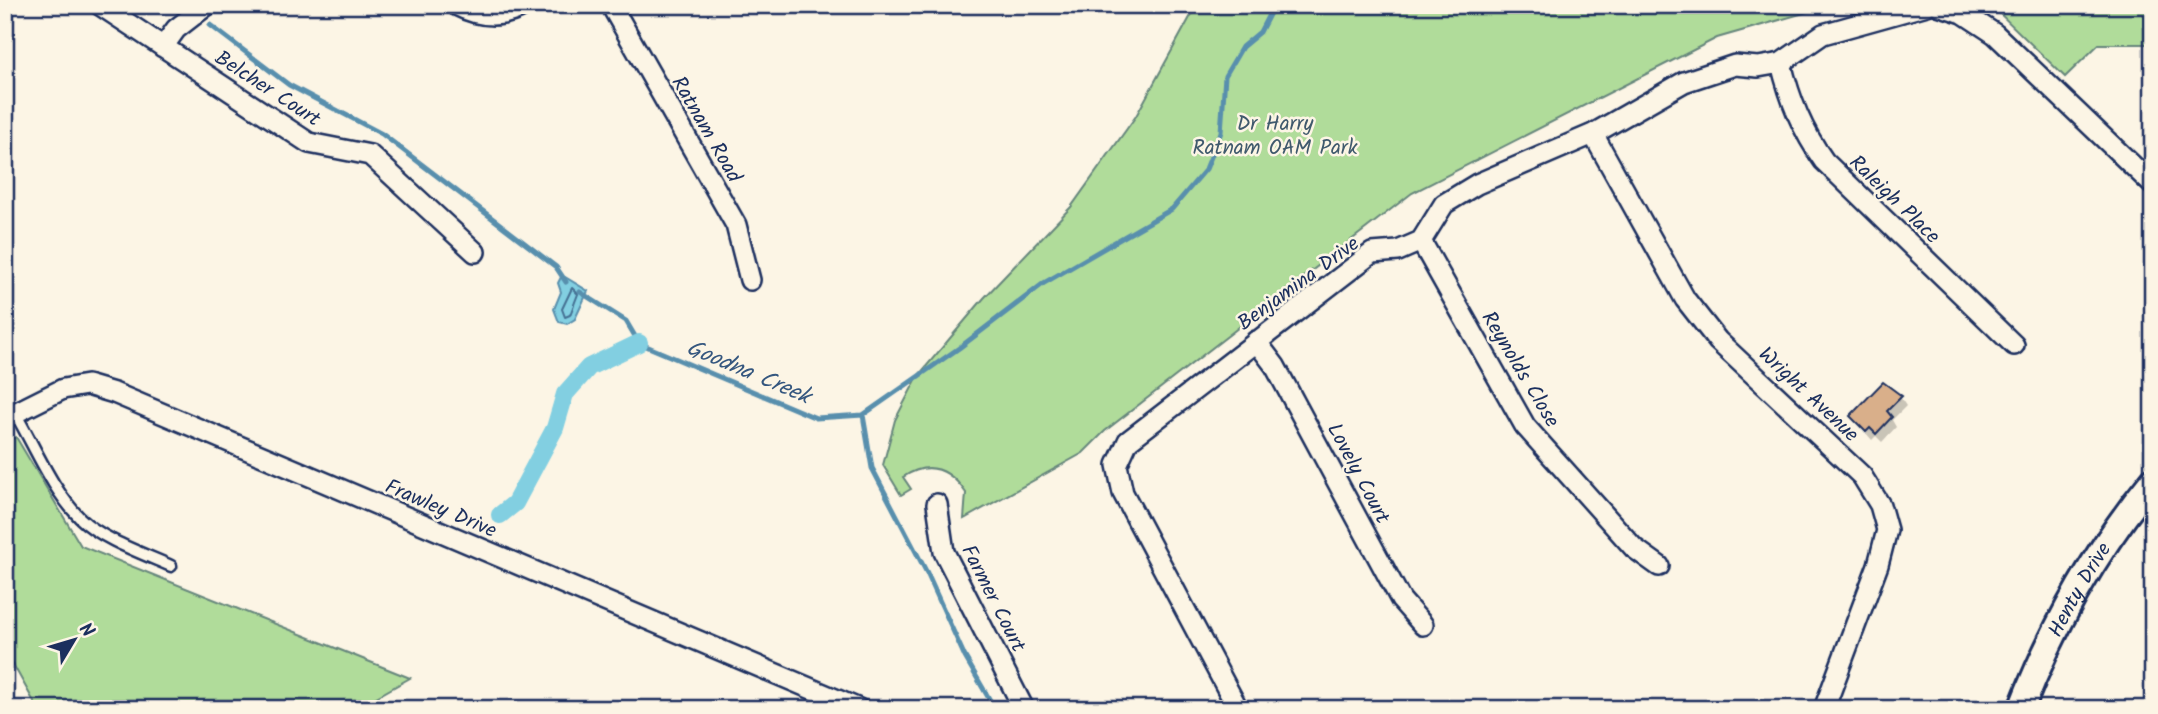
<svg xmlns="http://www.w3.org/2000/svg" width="2158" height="714" font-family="Kalam,sans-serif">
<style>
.green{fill:#b0dc9a;stroke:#66867c;stroke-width:2}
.water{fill:#82cfe1;stroke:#598fad;stroke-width:2}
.shadow{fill:#0003}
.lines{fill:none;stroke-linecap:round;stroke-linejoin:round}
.shore{stroke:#446f92;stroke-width:2}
.stream{stroke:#598fad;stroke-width:5}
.canal{stroke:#82cfe1;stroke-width:18}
.building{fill:#d9af8a;stroke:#1b2f5e;stroke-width:2}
.service-casing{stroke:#1b2f5e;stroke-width:15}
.minor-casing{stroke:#1b2f5e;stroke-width:24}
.tertiary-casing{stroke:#1b2f5e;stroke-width:30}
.service{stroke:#fcf5e5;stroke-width:10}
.minor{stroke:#fcf5e5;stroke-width:19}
.tertiary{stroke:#fcf5e5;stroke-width:24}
.labels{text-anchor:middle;stroke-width:5;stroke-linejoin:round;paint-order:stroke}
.street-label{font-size:21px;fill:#1b2f5e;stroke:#fcf5e5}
.park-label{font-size:21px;fill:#405a6d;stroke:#fcf5e5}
.water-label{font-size:23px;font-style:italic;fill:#35577f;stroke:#fcf5e5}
</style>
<rect width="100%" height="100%" fill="#fcf5e5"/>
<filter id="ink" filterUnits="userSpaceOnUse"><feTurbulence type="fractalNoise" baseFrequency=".0143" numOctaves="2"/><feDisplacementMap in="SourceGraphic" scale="14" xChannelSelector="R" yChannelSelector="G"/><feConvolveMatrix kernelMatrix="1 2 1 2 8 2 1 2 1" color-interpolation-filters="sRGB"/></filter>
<g filter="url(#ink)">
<!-- green -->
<path class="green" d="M1190,5H1832L1717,38L1412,193L1105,431L1083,453L964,519L966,493C950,469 929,460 903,477L911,489L901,495L883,465L895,420L918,376L984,298L1071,207L1136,116L1194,10Z
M1991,5H2153V44H2099L2065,77Z
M16,437L81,546L410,678L355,709H38L5,650V442Z"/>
<!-- water -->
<path class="water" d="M561,277H565L588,291L575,319L567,324L559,322L554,309L561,292L558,283Z"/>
<!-- shadow -->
<path class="shadow" d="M1900,397L1906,406L1892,420L1896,427L1882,442L1876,436L1872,440L1852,417Z"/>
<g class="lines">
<!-- shore -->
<path class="shore" d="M572,288L578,294L570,315L565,317L562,309Z"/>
<!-- stream -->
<path class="stream" d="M210,25L289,85L382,134L556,267L566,282
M580,292L626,321L639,343L816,418L863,415L959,348L1044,283L1172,209L1206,169L1221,132L1225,76L1242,47L1260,32L1274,5
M863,415L872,468L927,573L965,657L995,709"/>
<!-- canal -->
<path class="canal" d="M500,515L515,503L555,428L565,394L589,367L639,343"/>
</g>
<!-- building -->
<path class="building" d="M1883,382L1902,396L1887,411L1892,417L1876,434L1870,428L1866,432L1850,416Z"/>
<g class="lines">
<!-- service casing -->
<g class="service-casing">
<path id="service" d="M15,413C35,447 52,490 80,518C101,539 144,554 171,566"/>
</g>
<!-- minor casing -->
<g class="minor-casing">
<path id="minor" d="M100,5L309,143L370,155L475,252
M456,5C481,18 503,19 526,5
M611,5L736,225L750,280
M1938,5L1963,13L1995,34L2153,185
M163,47L176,29L207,5
M1781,63C1790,100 1802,130 1824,161L2014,345
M1593,134L1685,299L1718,341L1862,476L1880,505L1887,530L1878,565L1824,709
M1421,241L1525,426L1634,548L1659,566
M1256,341L1275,366L1401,600L1423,625
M5,418L63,389L87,385L114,393L859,709
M937,504L944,552L1024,709
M1238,709L1123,493L1117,465L1128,441L1372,253L1398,251L1421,241L1444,204L1477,184L1593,134L1684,82L1735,65L1758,67L1781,63L1823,34L1927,5"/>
</g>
<!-- tertiary casing -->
<g class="tertiary-casing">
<g id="tertiary">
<path id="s1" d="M2021,709C2053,627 2097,548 2153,480"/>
</g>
</g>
<!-- service -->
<use href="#service" class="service"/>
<!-- minor -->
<use href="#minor" class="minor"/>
<!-- tertiary -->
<use href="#tertiary" class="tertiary"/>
</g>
</g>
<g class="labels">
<!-- street labels -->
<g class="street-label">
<text transform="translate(268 88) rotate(33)" y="7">Belcher Court</text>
<text transform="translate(707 129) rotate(60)" y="7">Ratnam Road</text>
<text transform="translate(1895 199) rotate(44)" y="7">Raleigh Place</text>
<text transform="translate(1298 283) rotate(-36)" y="7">Benjamina Drive</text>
<text transform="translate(1521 369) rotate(59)" y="7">Reynolds Close</text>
<text transform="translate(1809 394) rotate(43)" y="7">Wright Avenue</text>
<text transform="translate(1359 473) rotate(62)" y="7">Lovely Court</text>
<text transform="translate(441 508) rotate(23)" y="7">Frawley Drive</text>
<text dy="7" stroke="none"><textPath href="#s1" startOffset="133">Henty Drive</textPath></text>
<text transform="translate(994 598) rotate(63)" y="7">Farmer Court</text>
</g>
<!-- park labels -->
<g class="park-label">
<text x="1275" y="130">Dr Harry<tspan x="1275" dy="24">Ratnam OAM Park</tspan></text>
</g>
<!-- water labels -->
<g class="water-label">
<text transform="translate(749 371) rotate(23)" y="8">Goodna Creek</text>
</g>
</g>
<!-- margin -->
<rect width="2158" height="714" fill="none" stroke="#fcf5e5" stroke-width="28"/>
<rect x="14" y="14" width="2130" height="686" fill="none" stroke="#1b2f5e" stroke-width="2.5" filter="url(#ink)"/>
<!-- north arrow -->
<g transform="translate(74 640) rotate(52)" stroke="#fcf5e5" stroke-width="5" paint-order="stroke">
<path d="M0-5L12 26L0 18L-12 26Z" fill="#1b2f5e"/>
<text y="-10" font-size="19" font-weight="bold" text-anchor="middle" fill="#1b2f5e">N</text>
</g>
</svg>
